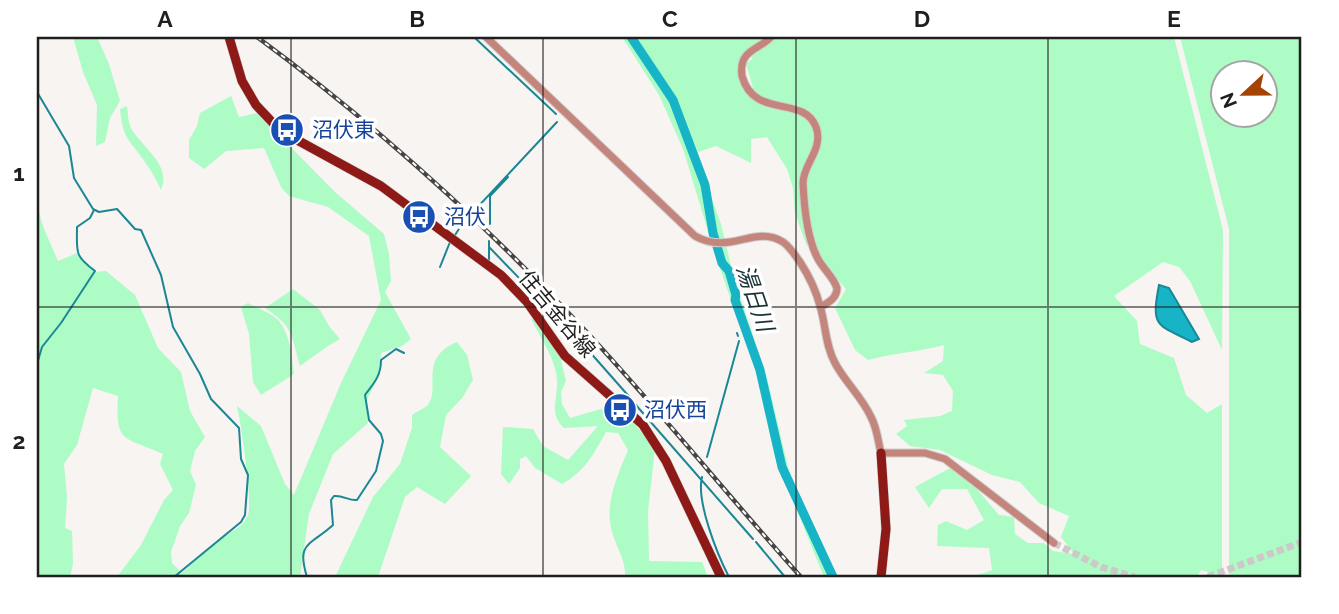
<svg xmlns="http://www.w3.org/2000/svg" width="1339" height="614" font-family="Raleway,'Noto Sans JP',sans-serif">
<style>
.green{fill:#adfcc6;fill-rule:evenodd}
.water{fill:#17b3c6;stroke:#1a8794;stroke-width:2}
.lines{fill:none;stroke-linecap:round;stroke-linejoin:round}
.stream{stroke:#1a8794;stroke-width:2}
.river{stroke:#17b3c6;stroke-width:9}
.minor-tunnel{stroke:#ccc9c8;stroke-width:7;stroke-dasharray:7 3.5;stroke-linecap:butt}
.minor-casing{stroke:#d0cecc;stroke-width:9}
.major-casing{stroke:#d0cecc;stroke-width:10}
.minor{stroke:#c4857c;stroke-width:7}
.major{stroke:#8d1a16;stroke-width:9}
.rail-casing{stroke:#464544;stroke-width:4.5}
.rail{stroke:#fff;stroke-width:2;stroke-dasharray:5;stroke-linecap:butt}
.grid{fill:none;stroke:#201f1e;stroke-width:2;stroke-opacity:0.55}
.labels{text-anchor:middle;stroke-width:7;stroke-linejoin:round;paint-order:stroke}
.transit-label{font-size:21px;fill:#164399;stroke:#fff;text-anchor:start}
.street-label{font-size:21px;fill:#201f1e;stroke:#fff}
.water-label{font-size:23px;font-style:italic;fill:#1b3236;stroke:#fff}
.neatline{fill:none;stroke:#201f1e;stroke-width:2.5}
.grid-label{font-size:23px;text-anchor:middle;font-weight:bold;fill:#201f1e}
</style>
<rect width="100%" height="100%" fill="#f7f4f2"/>
<!-- green -->
<path class="green" d="M73,37H97L109,64L120,101L110,118L105,142L96,146L97,105L83,72Z
M622,37H1174L1223,230L1222,350L1190,281L1179,267L1163,262L1114,296L1137,321L1140,344L1174,358L1186,395L1207,413L1222,404V577H1208V572L1201,570L1197,577H1155L1150,575L1152,577H972L992,570L989,548L937,546L938,525L946,521L967,530L984,520L967,489H942L929,508L915,487L950,468L976,488L999,515L1014,517L1015,534L1028,543H1044L1053,551L1074,554L1061,537L1069,516L1039,503L1020,482L992,475L940,450L910,446L896,434L907,426L904,420L940,416L952,411L953,391L943,375L924,373L943,361L944,345C919,352 893,353 868,360L855,350L835,308L846,289L806,244L795,213L793,188L787,169L767,137L751,139V163L716,146L698,152L682,117L721,224L734,278L767,378L789,471L826,558L838,577H824L775,457L755,369L715,254L683,149L659,95ZM743,54L753,58L746,64L753,88L744,91L737,67Z
M1180,37H1302V577H1229V229ZM1224,74H1266V116H1224Z
M231,96L239,117L257,113L335,192L384,234L389,254L391,281L385,292L411,339L402,346L381,353L378,377L366,402L368,423L333,454L309,514L300,577H117L141,545L164,500L173,490L160,464L163,454C124,436 115,445 118,396L93,388L77,445L64,464L67,497L65,528L72,531L73,564L70,577H37V206L44,229L58,261L77,253L95,272L106,271L135,295L158,348L181,372L190,411L205,437L195,451L190,471L196,485L189,513L180,526L171,552L172,563L182,573C194,562 206,550 219,540C229,532 242,529 248,515C253,502 241,424 237,406L261,426L285,484L294,495L341,383L381,300L369,236L328,207L289,196L281,187L264,148L226,151L204,169L189,158V140L197,126L200,113Z
M127,106C128,113 128,122 131,128C142,148 172,164 161,190C157,182 153,173 147,165C131,140 123,142 120,109Z
M293,289L320,310L329,326L340,339L328,346L300,366C291,335 294,327 265,308Z
M248,303C257,308 271,313 278,320C290,333 292,357 294,374L261,395L253,382L249,334L241,307Z
M531,319H533L560,356L566,381L561,392L562,404L570,418L611,406L629,417L655,449L648,511L649,561L702,562L708,577H625C626,561 618,551 613,535C603,506 617,477 628,450L618,433L606,432C593,455 585,471 562,484L535,468L526,456L520,459V468L509,484L501,474L503,427L533,429L543,446L568,460L598,426L564,428C548,413 558,400 557,381C557,361 540,337 531,319Z
M457,342L467,355L473,380L462,398L446,415L440,447L471,476L445,504L417,487L405,497L378,577H335L373,497L400,464L412,428V415C416,412 423,409 427,406C442,390 417,358 457,342Z"/>
<!-- water -->
<path class="water" d="M1159,285L1169,288L1199,339L1192,342C1156,324 1151,327 1159,285Z"/>
<g class="lines">
<!-- stream -->
<path class="stream" d="M474,37L556,114
M37,92L69,146L74,178L93,209L99,212L117,209L135,229L141,230L161,275L173,327L200,374L211,399L239,428L241,459L248,475L245,515L241,522L174,577
M474,211L557,122
M490,224V196L508,177
M455,235L465,220
M489,241V247L578,339
M489,260V247
M440,267L450,242
M737,333L738,336
M581,342L633,401
M37,364L42,347L61,323L95,271C74,255 77,253 77,227L90,218L94,210
M635,404L753,539
M707,457L739,341
M702,477C696,501 717,554 729,577
M756,542L785,577
M307,577C296,542 310,546 333,525L331,500L334,496C343,495 349,501 357,500L376,471L383,441L381,434L369,420L365,395C374,383 381,376 381,360L396,349L404,353"/>
<!-- river -->
<path class="river" d="M631,37L673,100L705,185L713,233L722,263L729,271L736,295L735,300L760,370L782,467L833,577"/>
<!-- minor-tunnel -->
<path class="minor-tunnel" d="M1054,543L1101,567L1135,577
M1208,577L1302,542"/>
<!-- minor casing -->
<g class="minor-casing">
<path id="minor" d="M486,37L695,236C731,256 754,224 783,242C790,247 795,255 800,262C809,276 816,290 820,306C826,325 825,345 835,363C845,382 862,397 871,417C877,428 878,441 881,453H925L945,459L1054,543
M771,37C764,45 752,48 746,56C741,62 741,69 742,76C754,120 803,94 816,127C824,149 803,164 803,183C804,205 807,237 817,257C822,268 833,276 837,288C837,298 829,302 821,307"/>
</g>
<!-- major casing -->
<g class="major-casing">
<path id="major" d="M229,37L242,81L256,105L273,123L288,135L381,186L501,275L527,302L565,356L643,425L666,461L721,577
M881,453L886,529L881,577"/>
</g>
<!-- minor -->
<use href="#minor" class="minor"/>
<!-- major -->
<use href="#major" class="major"/>
<!-- rail casing -->
<g class="rail-casing">
<path id="rail" d="M257,37C374,123 481,220 581,326C657,407 727,495 801,577"/>
</g>
<!-- rail -->
<use href="#rail" class="rail"/>
</g>
<!-- grid -->
<path class="grid" d="M291,37V577M543,37V577M796,37V577M1048,37V577M37,307H1302"/>
<!-- icons -->
<defs>
<g id="bus-disc" transform="scale(1.75)"><circle r="9.5" fill="#1a4fb4" stroke="#fff"/><path d="M-5-6H5V4H4V6H2V4H-2V6H-4V4H-5ZM-3.5-4V0h7V-4ZM-3.5 1.2v1.5H-2V1.2ZM2 1.2v1.5H3.5V1.2Z" fill="#fff"/></g>
</defs>
<g fill-rule="evenodd">
<use href="#bus-disc" x="287" y="130"/>
<use href="#bus-disc" x="419" y="217"/>
<use href="#bus-disc" x="620" y="410"/>
</g>
<g class="labels">
<!-- transit labels -->
<g class="transit-label">
<text x="312" y="137">沼伏東</text>
<text x="444" y="224">沼伏</text>
<text x="644" y="417">沼伏西</text>
</g>
<!-- street labels -->
<g class="street-label">
<text transform="translate(557 314) rotate(50)" y="7">住吉金谷線</text>
</g>
<!-- water labels -->
<g class="water-label">
<text transform="translate(755 298) rotate(71)" y="8">湯日川</text>
</g>
</g>
<!-- border -->
<rect width="1339" height="614" fill="none" stroke="#ffffff" stroke-width="77"/>
<!-- north arrow -->
<g transform="translate(1244 94) rotate(248)"><circle r="33" fill="#ffffff" stroke="#a6a5a5" stroke-width="2"/>
<path d="M0-5L12 26L0 18L-12 26Z" fill="#a54304"/>
<text y="-10" font-size="19" font-weight="bold" text-anchor="middle" fill="#201f1e">N</text>
</g>
<rect x="38" y="38" width="1262" height="538" class="neatline"/>
<g class="grid-label">
<text x="165" y="27">A</text>
<text x="417" y="27">B</text>
<text x="670" y="27">C</text>
<text x="922" y="27">D</text>
<text x="1174" y="27">E</text>
<text x="19" y="181">1</text>
<text x="19" y="449">2</text>
</g>
</svg>
